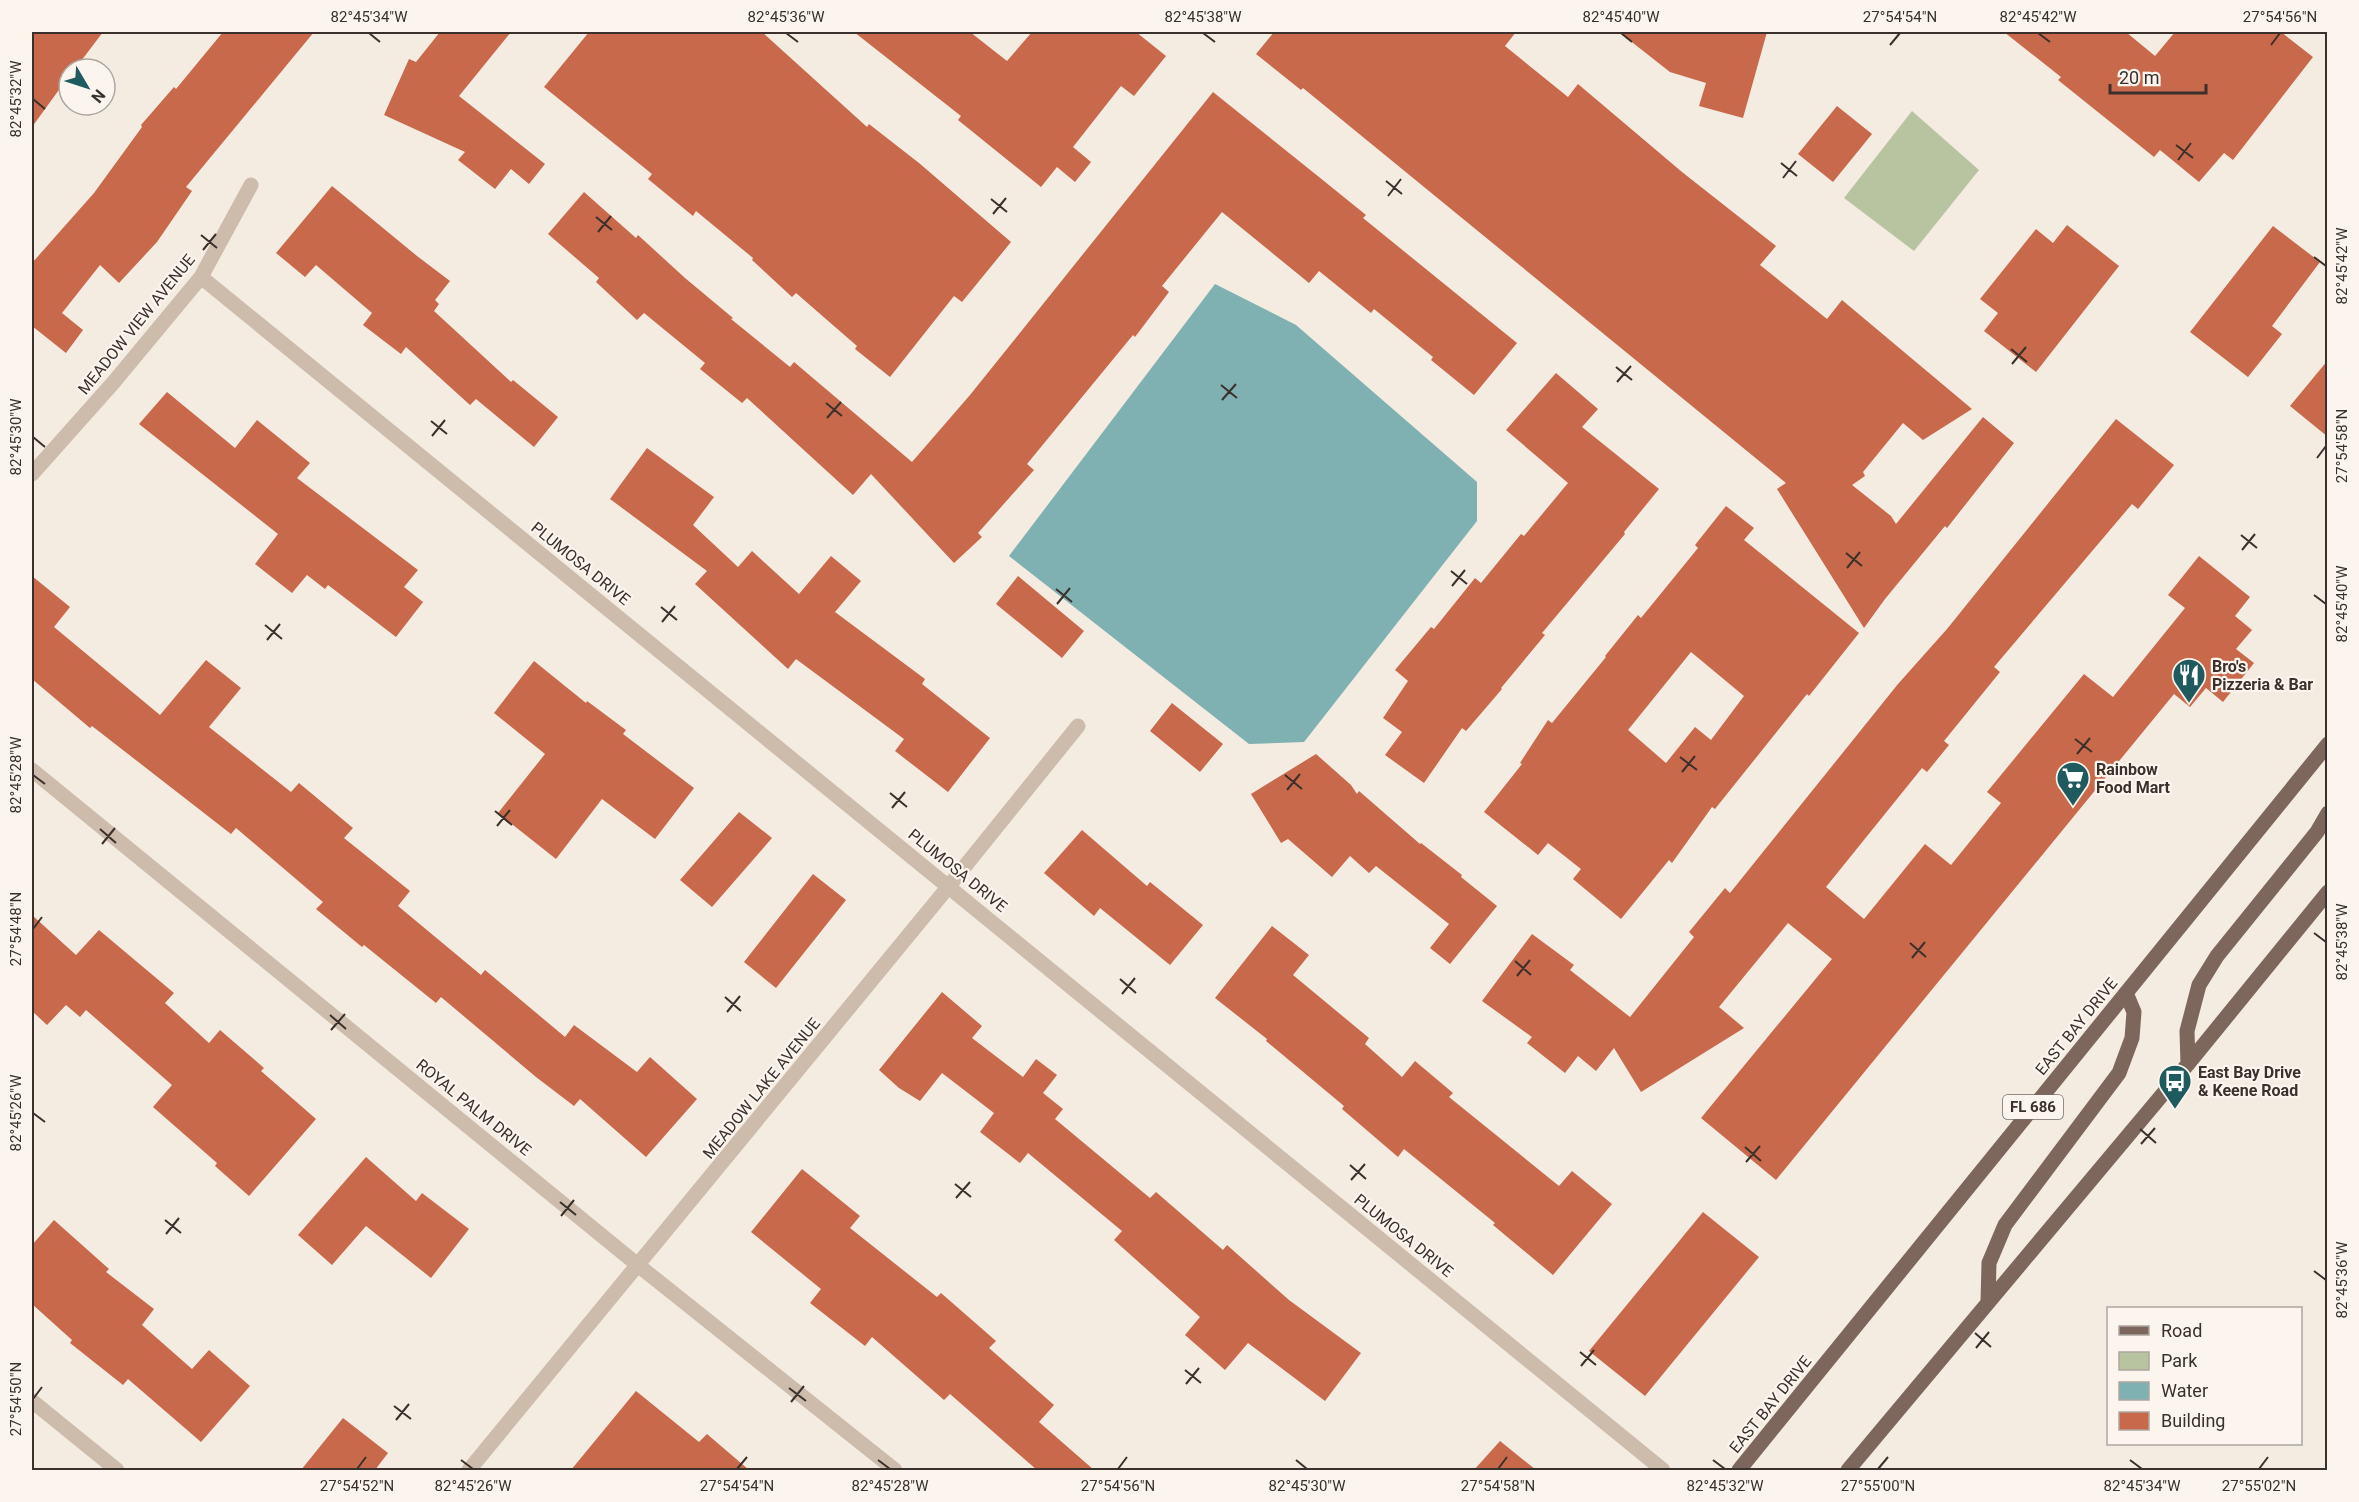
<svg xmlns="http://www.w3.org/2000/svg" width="2359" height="1502" font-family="Roboto,sans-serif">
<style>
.green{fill:#b8c4a0}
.water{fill:#7fb0b2}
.building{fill:#c8694b;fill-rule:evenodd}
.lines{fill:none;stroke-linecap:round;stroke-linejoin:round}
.minor{stroke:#cdbbac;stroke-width:15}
.major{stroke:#7d675c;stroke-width:15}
.ticks{fill:none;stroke:#3b302b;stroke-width:2}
.labels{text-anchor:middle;stroke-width:4.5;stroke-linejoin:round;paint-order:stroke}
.shield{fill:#fbf5ee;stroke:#756b66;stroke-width:1.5}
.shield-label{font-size:15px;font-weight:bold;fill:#3b302b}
.street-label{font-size:16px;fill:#3b302b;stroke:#fbf5ee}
.poi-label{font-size:16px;font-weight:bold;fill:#3b302b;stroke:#fbf5ee;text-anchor:start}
.neatline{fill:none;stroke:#3b302b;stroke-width:2}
.ticks-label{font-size:15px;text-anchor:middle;fill:#3b302b}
</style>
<rect width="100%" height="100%" fill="#f4ebe1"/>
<!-- green -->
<path class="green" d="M1912,111L1979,170L1914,251L1844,198Z"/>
<!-- water -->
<path class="water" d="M1215,284L1296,325L1477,482V521L1304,742L1249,744L1009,556Z"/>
<!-- building -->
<path class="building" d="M32,32H103L75,69H69V76L32,127Z
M223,32H314L186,187L192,191L157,242L119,283L100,265L62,313L83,330L66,353L32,326V263L94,193L142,127L141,125L174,87L176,89Z
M440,32H511L459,96L545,164L529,184L511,169L495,189L458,160L465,152L384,115L409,59L416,62Z
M589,32H762L867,127L869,124L919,163L1011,242L962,302L954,296L890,377L855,349L857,346L796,293L792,297L752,260L753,258L696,211L693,216L648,179L652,174L544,87Z
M854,32H970L1007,61L1032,32H1136L1166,56L1134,96L1121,86L1073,147L1091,162L1075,182L1057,167L1041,187L958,120L961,116Z
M1274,32H1516L1505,46L1568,97L1578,84L1682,172L1776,246L1760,265L1827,319L1842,300L1972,409L1923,440L1903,423L1863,472L1865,476L1852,485L1891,516L1896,524L1983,417L2014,443L1947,528L1945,526L1885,599L1864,628L1777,489L1786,483L1303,88L1301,90L1256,54Z
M1619,32H1767L1743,118L1699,106L1706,83L1670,72Z
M2004,32H2126L2155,56L2175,32H2281L2313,57L2233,160L2224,153L2199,182L2160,150L2154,157L2058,80L2061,77Z
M1213,92L1319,177L1366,215L1363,218L1517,343L1474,395L1431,360L1433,357L1374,309L1371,313L1319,271L1309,283L1222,212L1162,286L1169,292L1135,337L1133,335L1027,464L1034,470L978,533L982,537L954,563L871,474L853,495L747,398L742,403L700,369L705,363L644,313L637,320L596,282L599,278L548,234L584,192L636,238L638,235L685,278L733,318L731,319L790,367L794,362L912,462L970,395Z
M1837,106L1872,134L1833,182L1798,154Z
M332,186L417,256L450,281L435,300L439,304L434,311L511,382L513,380L558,417L534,447L476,399L470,405L406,347L401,354L363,325L372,313L316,265L305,277L276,253Z
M2067,225L2119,266L2036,372L1984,331L1998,313L1980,299L2036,229L2053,243Z
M2273,226L2320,262L2272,326L2282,334L2248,377L2190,332Z
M2328,360V437L2290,406Z
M1556,373L1598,409L1582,427L1659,489L1624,532L1625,534L1542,633L1545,635L1501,688L1502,689L1466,731L1462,728L1424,783L1385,755L1402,732L1383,718L1408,681L1395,670L1431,627L1434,629L1475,578L1481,583L1521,534L1524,536L1568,483L1506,430Z
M167,392L235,448L257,420L310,463L297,478L418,570L404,587L423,602L396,637L328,585L325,589L307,575L292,593L255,564L278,534L139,424Z
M2116,419L2174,465L2138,509L2132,504L1994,667L2000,672L1944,741L1949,745L1927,772L1922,768L1826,887L1864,919L1925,844L1951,865L2001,803L1987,792L2084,674L2113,697L2185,608L2168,595L2199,556L2250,597L2235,616L2252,630L2236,649L2254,663L2223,702L2206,688L2190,707L2174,694L1776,1180L1701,1118L1832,959L1788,923L1719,1007L1744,1028L1641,1092L1614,1048L1596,1071L1578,1056L1565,1073L1527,1043L1532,1037L1482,1001L1532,934L1574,965L1570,970L1630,1017L1694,937L1689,932L1725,888L1730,893L1898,684L1947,629Z
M647,448L714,497L693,525L738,567L752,551L799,594L831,556L861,581L835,612L925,679L922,684L990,738L948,792L895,751L904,739L796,659L788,669L695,584L707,571L610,499Z
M1726,506L1754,528L1744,540L1859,633L1809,696L1807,694L1715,809L1712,807L1672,863L1669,860L1621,919L1573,879L1581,869L1548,843L1538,855L1484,812L1522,764L1520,763L1548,720L1552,723L1606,657L1605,656L1638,615L1641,618L1698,548L1695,545ZM1691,652L1744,696L1711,740L1695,727L1666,763L1628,730Z
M32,576L70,607L54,627L160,715L206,660L241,688L209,727L291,792L299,783L353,828L344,838L410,891L398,906L481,975L485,970L565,1037L574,1025L637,1072L650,1057L697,1099L646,1157L580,1099L574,1106L536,1077L441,997L436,1003L364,945L362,947L316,909L323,902L236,828L231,834L92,726L90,728L32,679Z
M1018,576L1084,631L1062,658L996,604Z
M534,661L586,703L587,701L626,730L623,734L694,788L655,839L602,799L556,859L498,813L545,754L494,713Z
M1172,703L1223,744L1200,772L1150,731Z
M1316,754L1351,785L1357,794L1359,791L1420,844L1421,843L1462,875L1461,877L1497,906L1450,964L1430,948L1449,924L1376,866L1369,873L1350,856L1332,877L1288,839L1281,843L1251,794Z
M739,812L772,838L712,907L680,880Z
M1082,830L1147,886L1150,882L1203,925L1170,965L1100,908L1094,916L1044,873Z
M813,874L846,900L776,988L744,962Z
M32,915L76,955L99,930L174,993L165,1003L209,1043L220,1030L264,1068L261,1071L316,1119L249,1196L215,1166L217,1163L153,1107L172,1085L86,1010L80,1017L66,1005L47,1025L32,1011Z
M1272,926L1309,955L1293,975L1369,1038L1365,1044L1402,1077L1415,1061L1453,1093L1449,1097L1559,1186L1572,1171L1612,1204L1553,1275L1493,1225L1495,1223L1404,1149L1398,1157L1342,1109L1344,1106L1266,1041L1267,1039L1215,998Z
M942,992L982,1026L972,1038L1023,1077L1036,1059L1057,1075L1043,1093L1063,1109L1055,1119L1150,1198L1156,1192L1223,1250L1227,1245L1289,1300L1361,1353L1325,1401L1248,1343L1225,1370L1185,1335L1200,1317L1114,1240L1122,1231L1028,1153L1020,1163L980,1132L994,1113L942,1073L920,1101L899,1088L879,1070Z
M366,1157L416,1201L422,1193L469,1229L431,1278L366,1226L332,1265L298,1235Z
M802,1169L860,1216L850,1228L937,1297L941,1293L996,1341L989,1348L1054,1405L1039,1422L1094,1470H1037L950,1394L944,1400L872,1337L865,1346L810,1303L821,1289L751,1232Z
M1703,1212L1759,1257L1645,1396L1589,1351Z
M54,1220L109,1269L106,1272L154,1309L142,1325L192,1369L209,1350L250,1386L201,1442L128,1379L123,1385L70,1343L72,1340L32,1304V1245Z
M636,1391L699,1442L707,1434L749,1470H571Z
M343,1418L388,1453L375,1470H301Z
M1500,1441L1536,1470H1474Z"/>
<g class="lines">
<!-- minor -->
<path class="minor" d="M201,277L1663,1470
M32,474L113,383L201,277L251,185
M32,770L639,1266L895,1470
M32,1401L117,1470
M469,1470L949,886L1078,726"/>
<!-- major -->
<path class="major" d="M2188,1064L2187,1031L2199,985L2217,956L2317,832L2328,813
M1988,1302L1989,1263L2005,1225L2119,1073L2132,1038L2134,1012L2126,993
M1739,1470L2328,744
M1848,1470L2188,1064L2328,892"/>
</g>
<!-- ticks -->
<path class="ticks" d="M369,33L380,42M786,33L798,42M1203,33L1215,42M1621,33L1632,42M2038,33L2050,42M1890,45L1900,33M2271,45L2280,33M33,99L45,109M2176,145L2193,158M2178,160L2191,143M1781,163L1797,176M1783,178L1796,161M1386,181L1402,194M1388,196L1401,179M991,199L1007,212M993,214L1006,198M596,217L612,230M598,232L611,216M201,235L217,248M203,250L216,234M2314,257L2326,266M2011,349L2027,362M2012,364L2026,347M1616,367L1632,380M1617,382L1631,366M1221,385L1237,398M1222,400L1236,384M826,403L842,416M827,418L841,402M431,421L447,434M432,436L445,420M33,437L45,447M2317,458L2326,446M2241,535L2257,548M2242,550L2255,534M1846,553L1862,566M1847,568L1860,552M1451,571L1467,584M1452,586L1465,570M1056,589L1072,602M2314,595L2326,604M1057,604L1070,588M661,607L677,620M662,622L675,606M265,625L282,639M267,640L280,624M2075,739L2092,752M2077,754L2090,738M1680,757L1697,770M1682,772L1695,756M33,775L45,784M1285,775L1302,789M1287,790L1300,774M890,793L907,807M892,808L905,792M495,811L512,825M497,826L510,810M100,829L116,843M102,844L115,828M33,929L42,917M2314,933L2326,942M1910,943L1926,957M1912,958L1925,942M1515,961L1531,975M1517,976L1530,960M1120,979L1136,993M1122,994L1135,978M725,997L741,1011M727,1012L740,996M330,1015L346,1029M331,1030L345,1014M33,1113L45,1122M2140,1129L2156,1143M2141,1144L2155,1128M1745,1147L1761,1161M1746,1162L1760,1146M1350,1165L1366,1179M1351,1180L1365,1164M955,1184L971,1197M956,1198L970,1182M560,1202L576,1215M561,1216L574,1200M165,1220L181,1233M166,1234L179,1218M2314,1271L2326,1280M1975,1333L1991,1347M1976,1348L1989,1332M1580,1352L1596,1365M1581,1366L1594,1350M1185,1370L1201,1383M1186,1384L1199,1368M789,1388L806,1401M33,1399L42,1387M791,1402L804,1386M394,1406L411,1419M396,1420L409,1404M461,1460L473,1469M878,1460L890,1469M1296,1460L1307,1469M1713,1460L1725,1469M2130,1460L2142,1469M357,1469L366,1457M737,1469L747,1457M1118,1469L1127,1457M1498,1469L1507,1457M1878,1469L1888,1457M2259,1469L2268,1457"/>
<!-- icons -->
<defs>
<g id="restaurant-pin" transform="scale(1.725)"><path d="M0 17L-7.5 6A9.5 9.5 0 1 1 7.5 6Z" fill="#1f5a5e" stroke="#fbf5ee"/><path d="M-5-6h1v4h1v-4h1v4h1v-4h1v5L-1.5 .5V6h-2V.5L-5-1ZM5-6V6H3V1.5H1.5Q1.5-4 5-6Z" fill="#fff"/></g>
<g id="supermarket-pin" transform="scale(1.725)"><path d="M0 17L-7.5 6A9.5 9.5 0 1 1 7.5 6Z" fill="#1f5a5e" stroke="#fbf5ee"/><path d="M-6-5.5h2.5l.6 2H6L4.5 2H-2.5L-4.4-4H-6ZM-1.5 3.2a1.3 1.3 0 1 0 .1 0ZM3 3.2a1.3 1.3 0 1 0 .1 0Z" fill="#fff"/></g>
<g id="bus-pin" transform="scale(1.725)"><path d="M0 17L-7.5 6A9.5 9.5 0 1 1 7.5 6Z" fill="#1f5a5e" stroke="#fbf5ee"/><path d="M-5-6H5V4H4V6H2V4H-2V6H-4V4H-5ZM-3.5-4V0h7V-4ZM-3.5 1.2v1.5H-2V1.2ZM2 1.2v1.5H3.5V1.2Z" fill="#fff"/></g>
</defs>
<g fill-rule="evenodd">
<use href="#restaurant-pin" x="2189" y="675"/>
<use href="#supermarket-pin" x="2073" y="778"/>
<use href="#bus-pin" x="2175" y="1081"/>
</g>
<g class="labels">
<!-- shield labels -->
<rect class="shield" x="2003" y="1095" width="60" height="24" rx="4.5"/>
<g class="shield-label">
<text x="2033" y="1112">FL 686</text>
</g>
<!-- street labels -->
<g class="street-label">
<text transform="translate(136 324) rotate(-51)" y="6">MEADOW VIEW AVENUE</text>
<text transform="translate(581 563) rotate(39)" y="6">PLUMOSA DRIVE</text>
<text transform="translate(958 870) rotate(39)" y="6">PLUMOSA DRIVE</text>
<text transform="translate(2076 1026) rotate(-51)" y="6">EAST BAY DRIVE</text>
<text transform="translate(761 1088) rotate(-51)" y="6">MEADOW LAKE AVENUE</text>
<text transform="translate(474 1107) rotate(39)" y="6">ROYAL PALM DRIVE</text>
<text transform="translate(1404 1235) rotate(39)" y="6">PLUMOSA DRIVE</text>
<text transform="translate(1770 1404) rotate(-51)" y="6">EAST BAY DRIVE</text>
</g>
<!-- poi labels -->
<g class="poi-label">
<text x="2212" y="672">Bro's<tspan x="2212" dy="18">Pizzeria &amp; Bar</tspan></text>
<text x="2096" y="775">Rainbow<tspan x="2096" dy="18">Food Mart</tspan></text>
<text x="2198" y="1078">East Bay Drive<tspan x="2198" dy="18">&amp; Keene Road</tspan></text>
</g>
</g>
<!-- border -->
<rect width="2359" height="1502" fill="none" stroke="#fbf5ee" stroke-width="66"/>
<!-- legend -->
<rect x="2107" y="1307" width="195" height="138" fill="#fbf5ee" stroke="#aea6a0" stroke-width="1.5"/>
<rect x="2119" y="1326" width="30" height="9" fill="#7d675c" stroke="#aea6a0" stroke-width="1.5"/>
<text x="2161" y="1337" font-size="18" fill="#3b302b">Road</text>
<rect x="2119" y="1352" width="30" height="18" fill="#b8c4a0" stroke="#aea6a0" stroke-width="1.5"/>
<text x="2161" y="1367" font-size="18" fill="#3b302b">Park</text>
<rect x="2119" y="1382" width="30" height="18" fill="#7fb0b2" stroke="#aea6a0" stroke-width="1.5"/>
<text x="2161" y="1397" font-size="18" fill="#3b302b">Water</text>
<rect x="2119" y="1412" width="30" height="18" fill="#c8694b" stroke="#aea6a0" stroke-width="1.5"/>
<text x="2161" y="1427" font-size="18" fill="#3b302b">Building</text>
<!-- north arrow -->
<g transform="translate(87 87) rotate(129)"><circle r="28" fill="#fbf5ee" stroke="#aea6a0" stroke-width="1.5"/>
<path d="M0-4.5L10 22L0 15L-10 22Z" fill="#1f5a5e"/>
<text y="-9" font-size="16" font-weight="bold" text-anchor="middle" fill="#3b302b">N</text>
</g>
<!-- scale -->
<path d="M2110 84v9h96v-9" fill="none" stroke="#3b302b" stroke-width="3"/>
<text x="2119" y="84" font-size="18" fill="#3b302b" stroke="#fbf5ee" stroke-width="4.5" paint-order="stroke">20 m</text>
<rect x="33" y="33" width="2293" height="1436" class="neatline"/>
<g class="ticks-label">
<text x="369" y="22">82°45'34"W</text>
<text x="786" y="22">82°45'36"W</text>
<text x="1203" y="22">82°45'38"W</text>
<text x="1621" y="22">82°45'40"W</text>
<text x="1900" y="22">27°54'54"N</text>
<text x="2038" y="22">82°45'42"W</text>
<text x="2280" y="22">27°54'56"N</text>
<text transform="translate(16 99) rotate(-90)" y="5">82°45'32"W</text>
<text transform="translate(2342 266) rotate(-90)" y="5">82°45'42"W</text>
<text transform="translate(16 437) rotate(-90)" y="5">82°45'30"W</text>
<text transform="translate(2342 446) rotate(-90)" y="5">27°54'58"N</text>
<text transform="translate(2342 604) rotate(-90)" y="5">82°45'40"W</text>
<text transform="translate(16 775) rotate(-90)" y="5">82°45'28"W</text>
<text transform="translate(16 929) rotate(-90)" y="5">27°54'48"N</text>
<text transform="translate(2342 942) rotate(-90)" y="5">82°45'38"W</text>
<text transform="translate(16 1113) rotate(-90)" y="5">82°45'26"W</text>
<text transform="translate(2342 1280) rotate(-90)" y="5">82°45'36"W</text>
<text transform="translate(16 1399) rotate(-90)" y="5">27°54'50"N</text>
<text x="357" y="1491">27°54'52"N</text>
<text x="473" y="1491">82°45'26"W</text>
<text x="737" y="1491">27°54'54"N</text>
<text x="890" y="1491">82°45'28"W</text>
<text x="1118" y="1491">27°54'56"N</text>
<text x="1307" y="1491">82°45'30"W</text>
<text x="1498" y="1491">27°54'58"N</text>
<text x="1725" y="1491">82°45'32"W</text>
<text x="1878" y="1491">27°55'00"N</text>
<text x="2142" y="1491">82°45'34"W</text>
<text x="2259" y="1491">27°55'02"N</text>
</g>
</svg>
